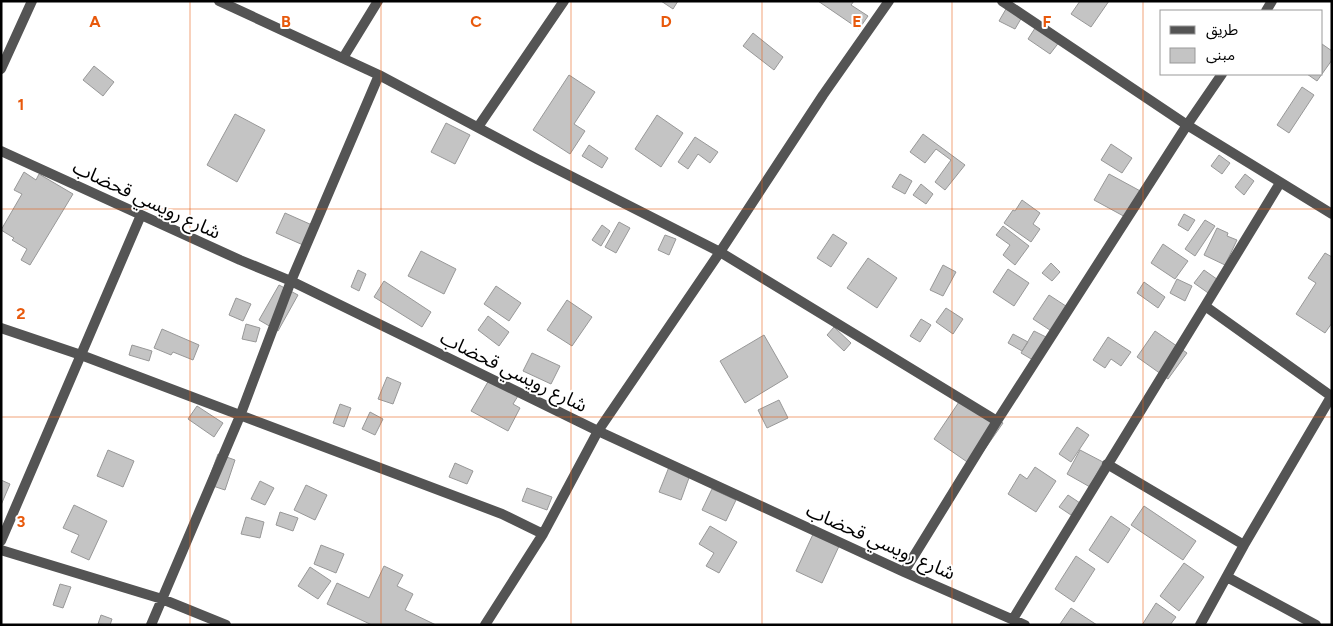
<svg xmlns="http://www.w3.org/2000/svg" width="1333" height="626" font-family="Figtree,'Noto Sans Arabic',sans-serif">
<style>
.building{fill:#c4c4c4;stroke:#989898}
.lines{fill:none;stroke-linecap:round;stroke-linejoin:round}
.minor{stroke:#545454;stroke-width:10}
.grid{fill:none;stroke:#e8590c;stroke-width:1;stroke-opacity:0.55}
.labels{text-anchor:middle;stroke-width:4;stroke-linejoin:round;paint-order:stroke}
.street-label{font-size:19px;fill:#000;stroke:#fff}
.grid-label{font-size:16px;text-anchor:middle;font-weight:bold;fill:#e8590c;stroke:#fff;stroke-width:4;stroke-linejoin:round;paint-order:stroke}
</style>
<rect width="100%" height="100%" fill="#fff"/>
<!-- building -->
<path class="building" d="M661,1H678L673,9Z
M818,1H854L851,5L868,16L859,29Z
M1080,1H1109L1091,27L1071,14Z
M1006,9L1022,17L1015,29L999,21Z
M1037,25L1060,41L1050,54L1028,39Z
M753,33L783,57L774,70L743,46Z
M1322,44L1332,51V60L1317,81L1307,74H1322Z
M94,66L114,82L103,96L83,80Z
M569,75L595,92L574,124L585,131L570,154L533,130Z
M1302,87L1314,95L1289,133L1277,125Z
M235,114L265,130L237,182L207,165Z
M657,115L683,133L661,167L635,149Z
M446,123L470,135L455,164L431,152Z
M923,134L965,165L945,190L935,182L951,160L936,149L925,163L910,152Z
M695,137L718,152L710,163L698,154L688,169L678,162Z
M1111,144L1132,158L1122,173L1101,160Z
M589,145L608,158L602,168L582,156Z
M1219,155L1230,163L1222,174L1211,166Z
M24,172L36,180L39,174L73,194L30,265L21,260L27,249L12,240L14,238L1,230L22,194L14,190Z
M900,174L912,181L905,194L892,187Z
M1109,174L1144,193L1129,219L1094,200Z
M1245,174L1254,181L1244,195L1235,187Z
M921,184L933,194L926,204L913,195Z
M1022,200L1040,213L1033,224L1040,229L1031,242L1004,223L1013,210L1015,211Z
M285,213L312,225L303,245L276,233Z
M1184,214L1195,220L1188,231L1178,225Z
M1205,220L1215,226L1195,256L1185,249Z
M619,222L630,228L616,253L605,247Z
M602,225L610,231L601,246L592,240Z
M1003,226L1029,246L1015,265L1003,255L1010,245L996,235Z
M1217,228L1228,233L1227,236L1237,240L1225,265L1204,255Z
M833,234L847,243L831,267L817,258Z
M665,235L676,239L669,255L658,250Z
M1163,244L1188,261L1175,279L1151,263Z
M421,251L456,269L444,294L408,276Z
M1325,253L1332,257V323L1325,333L1296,314L1316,283L1308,278Z
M868,258L897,278L877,308L847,288Z
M1051,263L1060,272L1052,281L1042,273Z
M943,265L956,272L943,296L930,290Z
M1008,269L1029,283L1014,306L993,292Z
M358,270L366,274L359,291L351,287Z
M1204,270L1221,282L1211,295L1194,283Z
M1177,279L1192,286L1185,301L1170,293Z
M384,281L431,312L422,327L374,297Z
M1144,282L1165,297L1158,308L1137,293Z
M279,285L298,295L278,331L259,320Z
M496,286L521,303L509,321L484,304Z
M1049,295L1072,310L1056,334L1033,319Z
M236,298L251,304L243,321L229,315Z
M567,300L592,317L572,346L547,330Z
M946,308L963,319L953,334L936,322Z
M488,316L509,332L499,346L478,330Z
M921,319L931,325L920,342L910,336Z
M246,324L260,328L256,342L242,339Z
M834,327L851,343L844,351L827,335Z
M162,329L199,345L193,360L173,352L171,355L154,348Z
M1034,331L1046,337L1033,360L1021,353Z
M1155,331L1187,353L1168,379L1137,357Z
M1013,334L1028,342L1022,351L1008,343Z
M764,335L788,377L745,403L720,361Z
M1108,337L1131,352L1121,366L1111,359L1105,368L1093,360Z
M132,345L152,351L149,361L129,355Z
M532,353L560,366L551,384L523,371Z
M387,377L401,383L393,404L378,399Z
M489,380L518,396L513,404L520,408L508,431L471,411Z
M963,396L1003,423L973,466L934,439Z
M779,400L788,418L767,428L758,410Z
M340,404L351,408L344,427L333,423Z
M197,406L223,423L214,437L188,419Z
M370,412L383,419L375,435L362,429Z
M1077,427L1089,435L1071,462L1059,454Z
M108,450L134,461L123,487L97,476Z
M1080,450L1103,462L1090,487L1067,474Z
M218,454L235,460L225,490L207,484Z
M455,463L473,471L467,484L449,477Z
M669,467L690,475L681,500L659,492Z
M1035,467L1056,481L1036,512L1008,494L1020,474L1027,479Z
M1,480L10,484L1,505Z
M260,481L274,488L265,505L251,499Z
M306,485L327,495L315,520L294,510Z
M527,488L552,497L547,510L522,501Z
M712,489L736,500L726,521L702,510Z
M1068,495L1080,503L1071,515L1059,507Z
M74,505L107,521L89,560L71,552L79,535L63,528Z
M1144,506L1196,541L1183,560L1131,525Z
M280,512L298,518L293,531L276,525Z
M1111,516L1130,529L1108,563L1089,550Z
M246,517L264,522L260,538L241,534Z
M710,526L737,542L719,573L706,566L714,553L699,544Z
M814,532L840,544L822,583L796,571Z
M321,545L344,554L336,573L314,564Z
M1076,556L1095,569L1074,602L1055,589Z
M1184,563L1204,577L1179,611L1160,596Z
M384,566L403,575L397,586L413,594L405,610L436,625H372L327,604L337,583L369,598Z
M310,567L331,581L318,599L298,586Z
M60,584L71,587L63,608L53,605Z
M1156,603L1176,617L1170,625H1142Z
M1071,608L1097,625L1060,624Z
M101,615L112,619L110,625L98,624Z"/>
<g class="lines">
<!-- minor -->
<path class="minor" d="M219,1L379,75L537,159L720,252L997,421
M1002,1L1187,125L1332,214
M1266,11L1272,1
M343,58L378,1
M1,69L32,1
M478,127L564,1
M1,151L240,260L291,281L598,431L904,572L1025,625
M1280,183L1205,306L1331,396
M1,328L81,355L502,514L543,534
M1107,464L1244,545
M1,541L141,215
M1,550L162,599L226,625
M904,572L997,421L1187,125L1222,74
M1227,577L1316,625
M1013,619L1205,306
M151,625L240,416L291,281L379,75
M485,625L543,534L598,431L720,252L823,95L889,1
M1200,625L1244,545L1332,395"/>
</g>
<!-- grid -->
<path class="grid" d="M190,1V625M381,1V625M571,1V625M762,1V625M952,1V625M1143,1V625M1,209H1332M1,417H1332"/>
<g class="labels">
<!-- street labels -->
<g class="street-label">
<text transform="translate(147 199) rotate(25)" y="7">شارع رويسي قحضاب</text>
<text transform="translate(514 371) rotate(26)" y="7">شارع رويسي قحضاب</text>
<text transform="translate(881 541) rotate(24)" y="7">شارع رويسي قحضاب</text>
</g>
</g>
<g class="grid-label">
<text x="95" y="27">A</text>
<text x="286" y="27">B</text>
<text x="476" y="27">C</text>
<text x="666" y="27">D</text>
<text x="857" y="27">E</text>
<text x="1047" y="27">F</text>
<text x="21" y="110">1</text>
<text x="21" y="319">2</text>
<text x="21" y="527">3</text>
</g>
<!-- border -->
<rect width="1333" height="626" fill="none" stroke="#000000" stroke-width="5"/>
<!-- legend -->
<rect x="1160" y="10" width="162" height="65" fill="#ffffff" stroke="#999999"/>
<rect x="1170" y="26" width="25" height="8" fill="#545454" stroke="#999999"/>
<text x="1206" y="35" font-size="15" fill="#000000">طريق</text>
<rect x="1170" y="48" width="25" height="15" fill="#c4c4c4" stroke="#999999"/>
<text x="1206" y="60" font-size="15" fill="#000000">مبنى</text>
</svg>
